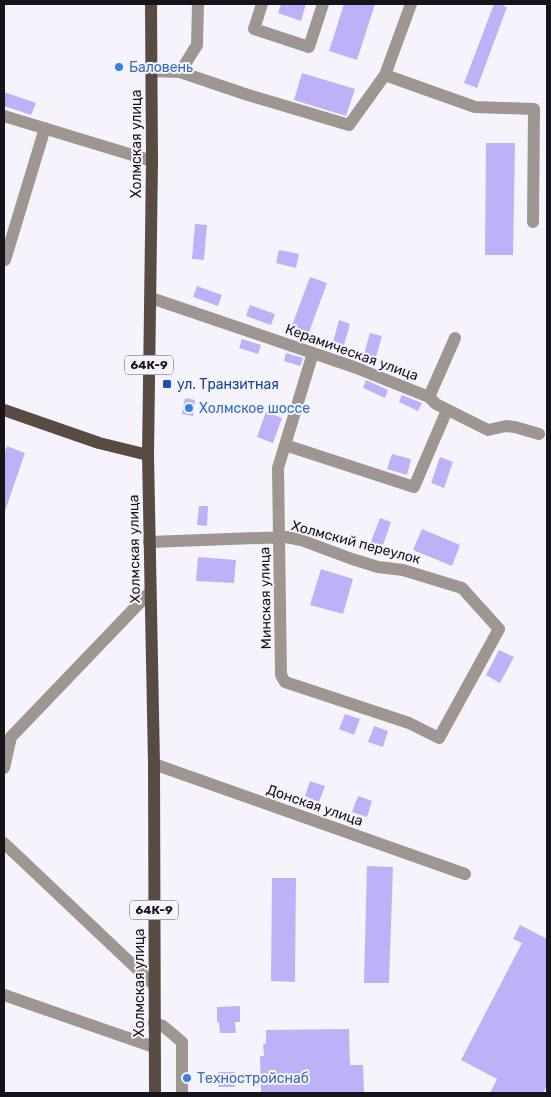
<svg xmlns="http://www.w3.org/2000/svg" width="551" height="1097" font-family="Rubik,sans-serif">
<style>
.building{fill:#bdb2f8}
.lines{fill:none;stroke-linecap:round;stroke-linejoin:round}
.minor{stroke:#9f9691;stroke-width:12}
.major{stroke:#594a42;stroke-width:12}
.shop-dot{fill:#3f7fe0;stroke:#f5f4fd;stroke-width:2}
.transit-dot{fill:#1a4fb4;stroke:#f5f4fd;stroke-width:2}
.labels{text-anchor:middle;stroke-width:4;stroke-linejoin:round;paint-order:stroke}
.shield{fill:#f5f4fd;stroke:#58575f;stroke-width:1}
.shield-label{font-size:12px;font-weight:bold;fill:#15141b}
.shop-label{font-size:14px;fill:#366cbe;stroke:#f5f4fd;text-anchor:start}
.street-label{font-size:14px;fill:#15141b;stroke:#f5f4fd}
.transit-label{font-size:14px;fill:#164399;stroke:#f5f4fd;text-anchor:start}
</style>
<rect width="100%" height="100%" fill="#f5f4fd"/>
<!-- building -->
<path class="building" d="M281,4H306L301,21L278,13Z
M344,4H375L357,60L329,51Z
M494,4H504L503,6L507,7L477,88L464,83Z
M302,73L355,89L346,116L294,100Z
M4,92L36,103L31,115L4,106Z
M486,143H515L513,255H485Z
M195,224L207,225L204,260L192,259Z
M279,250L299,254L296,268L276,263Z
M310,277L327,283L308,335L291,328Z
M197,286L222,295L218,306L193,297Z
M250,305L275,314L271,325L246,316Z
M339,320L350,324L344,345L333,342Z
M370,333L382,336L376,357L364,354Z
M242,339L261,345L258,354L239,348Z
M286,353L303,358L300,366L284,361Z
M366,380L388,390L385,398L363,388Z
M402,395L422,403L418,411L399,402Z
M185,398L195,400L193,416L182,414Z
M266,412L282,418L273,443L257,437Z
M7,446L25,453L5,511L4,455Z
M392,454L411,459L407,475L387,469Z
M440,457L453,462L444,488L431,483Z
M199,506H208L207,526L197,525Z
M380,518L391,522L381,551L369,547Z
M422,529L460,545L452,566L413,550Z
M198,557L236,560L234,583L196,581Z
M321,569L353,579L343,614L310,605Z
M499,650L514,657L500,683L486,675Z
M345,714L360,719L354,735L339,729Z
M374,726L388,731L383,747L368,742Z
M310,781L325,786L319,802L305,796Z
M358,796L372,801L367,817L352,812Z
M367,866L393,867L389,983H364Z
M272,878H296L295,982L271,981Z
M520,925L547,939V1085L543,1093H490L497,1079L461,1060L522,943L513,939Z
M240,1006V1022H235L236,1033H220L219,1022L217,1023V1007Z
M349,1029L350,1065H363L364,1093H261L260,1056H264L263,1044H266V1030Z
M218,1072H235V1087H218Z"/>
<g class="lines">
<!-- minor -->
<path class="minor" d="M198,4L197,45L180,72L248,95L349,125L385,75L411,4
M262,4L254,29L309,47L323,4
M151,71L180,72
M385,75L475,107L534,109L533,222
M4,116L152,161
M5,260L45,128
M151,298L354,367L429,397L436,404L488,430L506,426L515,427L539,434
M429,397L455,338
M285,445L414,487L447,410
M149,542L286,537L301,540L352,559L378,567L403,570L462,588L499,629L439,738L409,723L285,682L281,675L278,468L313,353
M154,764L465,874
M4,768L11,737L150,592
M4,843L154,985
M4,995L154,1047
M154,1023L163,1026L182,1042V1093"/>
<!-- major -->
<path class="major" d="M151,4L152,161L148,455L154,764L155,1093
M4,410L99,443L148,455"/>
</g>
<!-- markers -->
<g class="shop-dot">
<circle cx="119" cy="67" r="5"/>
<circle cx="189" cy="408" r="5"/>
<circle cx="187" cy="1078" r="5"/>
</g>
<rect class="transit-dot" x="162" y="379" width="10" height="10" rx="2.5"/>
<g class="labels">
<!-- shield labels -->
<g class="shield">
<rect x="125" y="355.5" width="48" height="19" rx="4"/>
<rect x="130" y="900.5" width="48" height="19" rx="4"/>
</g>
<g class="shield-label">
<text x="149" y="369">64К-9</text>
<text x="154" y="914">64К-9</text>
</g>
<!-- shop labels -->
<g class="shop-label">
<text x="129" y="72">Баловень</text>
<text x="199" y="413">Холмское шоссе</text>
<text x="197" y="1083">Техностройснаб</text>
</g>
<!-- street labels -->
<g class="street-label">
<text transform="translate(136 144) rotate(-90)" y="5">Холмская улица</text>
<text transform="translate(352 352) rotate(20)" y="5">Керамическая улица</text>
<text transform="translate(356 542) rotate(15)" y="5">Холмский переулок</text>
<text transform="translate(134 549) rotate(-91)" y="5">Холмская улица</text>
<text transform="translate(265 598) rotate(-91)" y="5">Минская улица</text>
<text transform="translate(315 805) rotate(19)" y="5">Донская улица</text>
<text transform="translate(139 983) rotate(-90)" y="5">Холмская улица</text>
</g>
<!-- transit labels -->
<g class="transit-label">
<text x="177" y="389">ул. Транзитная</text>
</g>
</g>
<!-- border -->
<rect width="551" height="1097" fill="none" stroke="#15141b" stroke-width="10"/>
</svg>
